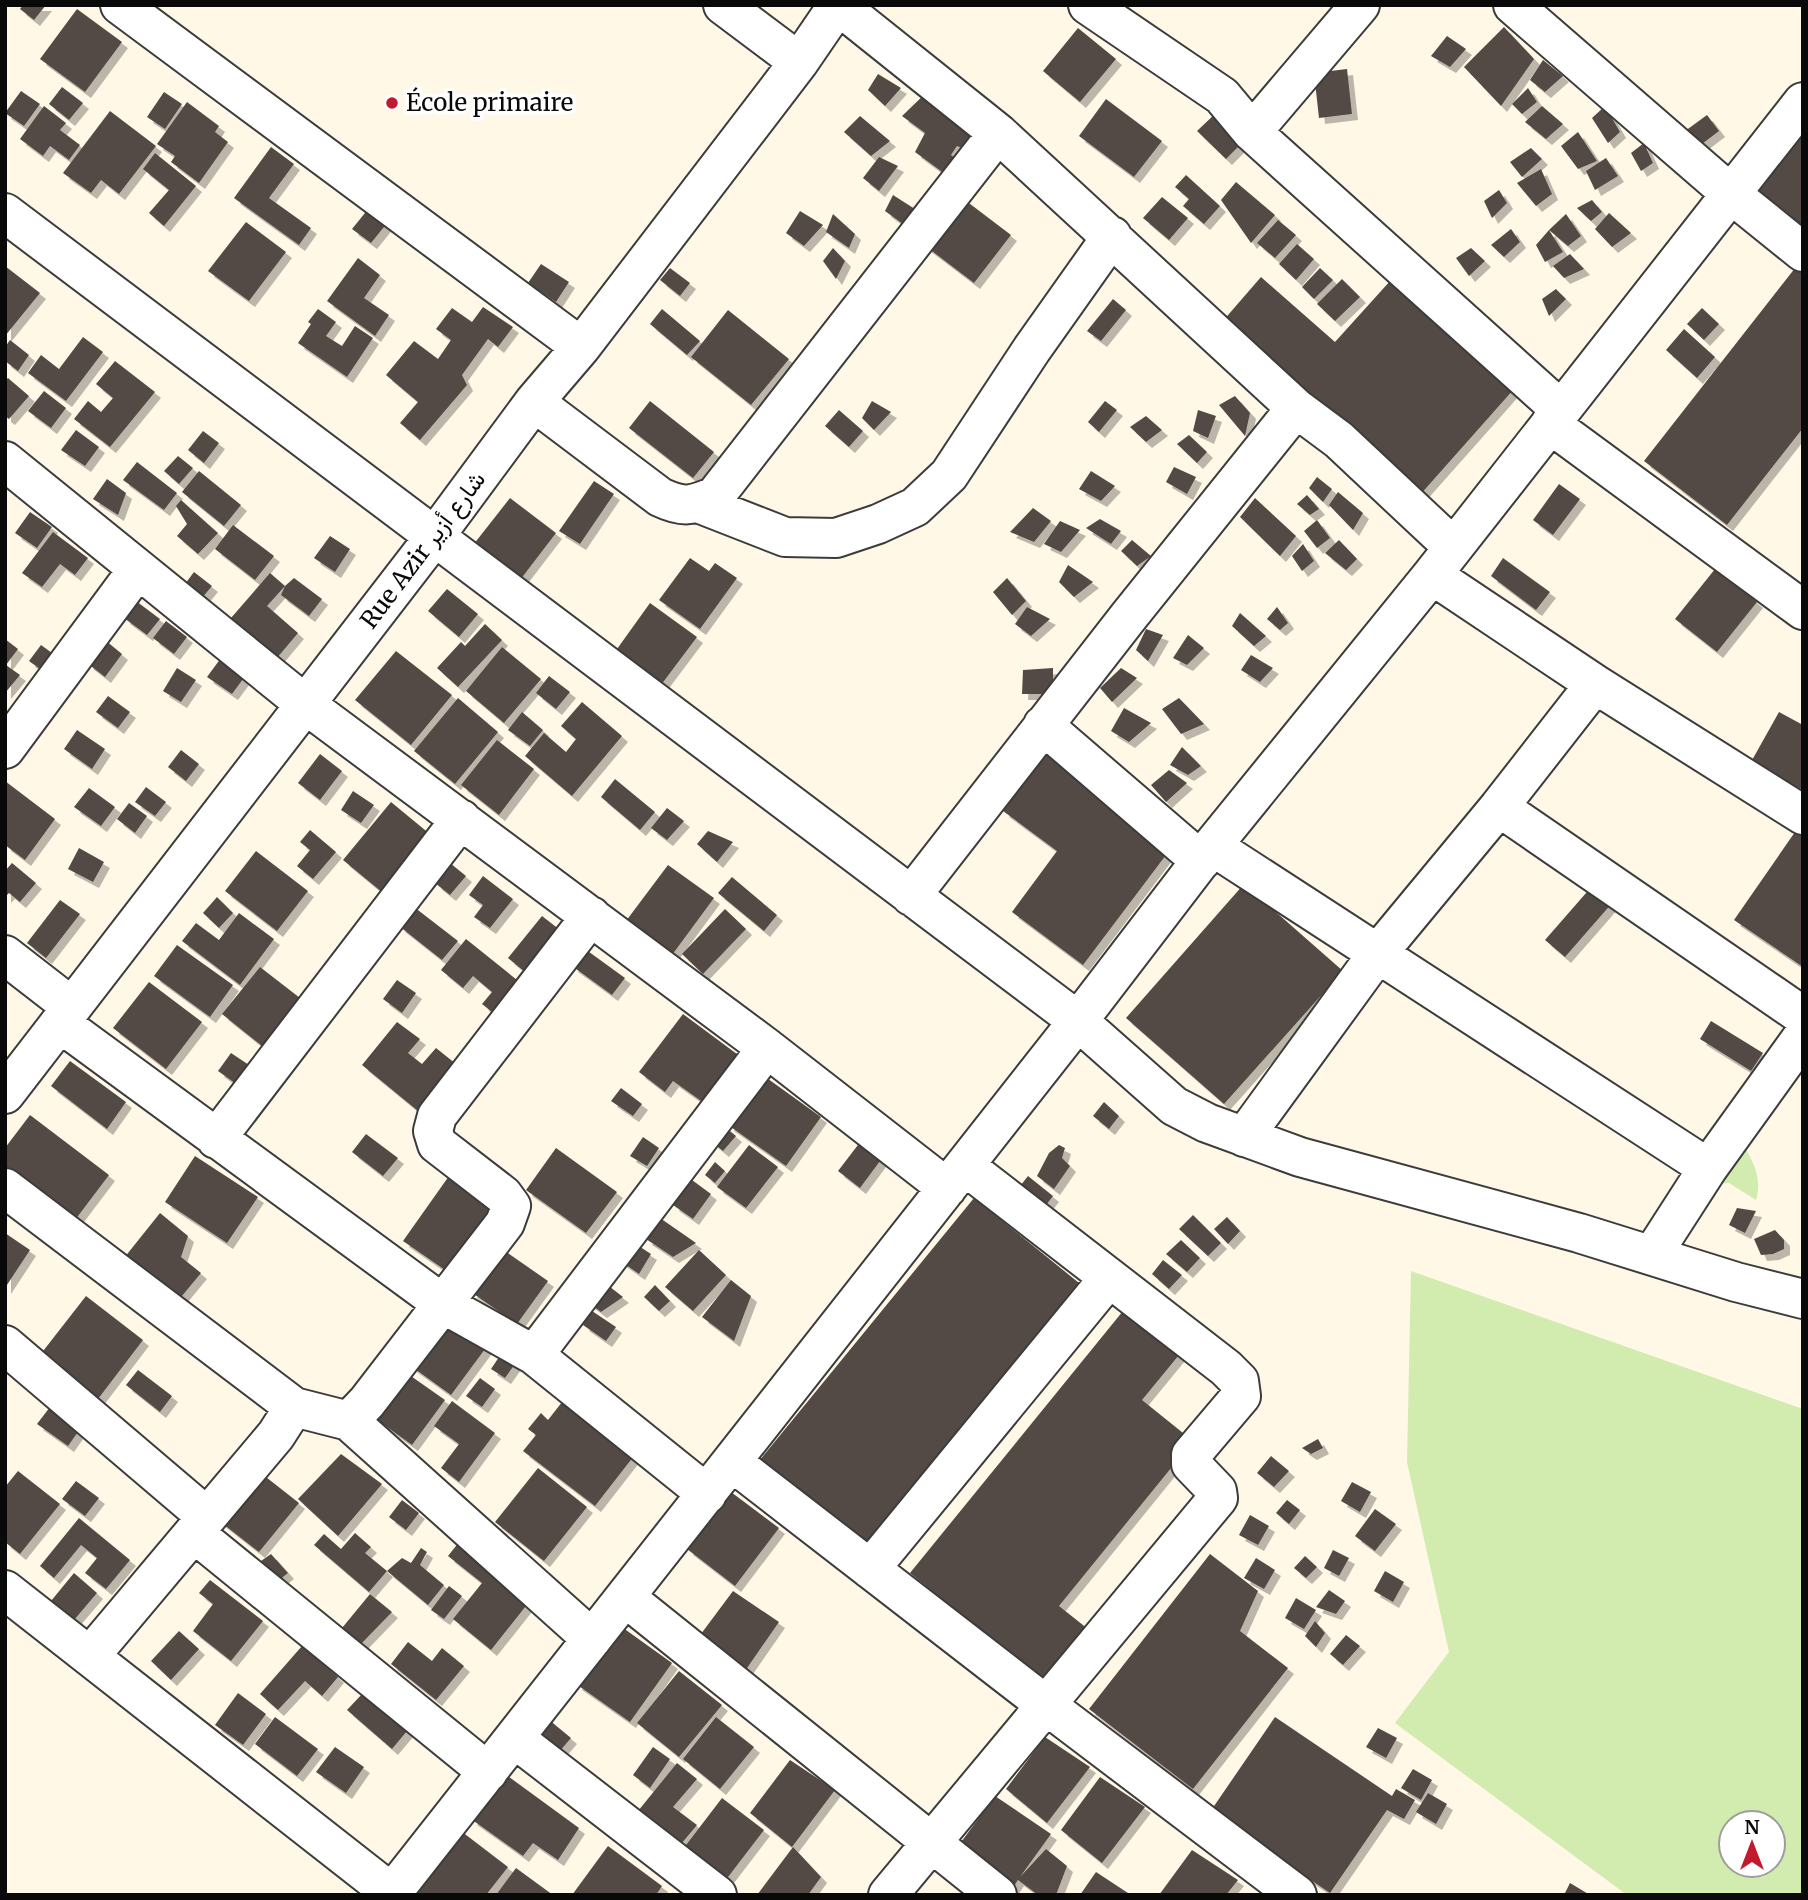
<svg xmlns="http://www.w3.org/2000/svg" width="1808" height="1900" font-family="Merriweather,Vazirmatn,serif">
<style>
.green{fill:#d2ebae;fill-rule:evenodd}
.building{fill:#534a45;filter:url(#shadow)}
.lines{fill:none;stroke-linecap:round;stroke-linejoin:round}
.minor-casing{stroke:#3c3c3c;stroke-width:42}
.minor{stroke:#fff;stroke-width:38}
.poi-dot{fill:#c11a2d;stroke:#fff;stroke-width:2.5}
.labels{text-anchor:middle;stroke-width:7;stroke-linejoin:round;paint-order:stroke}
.poi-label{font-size:24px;fill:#090909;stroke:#fff;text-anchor:start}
.street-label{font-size:24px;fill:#090909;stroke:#fff}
</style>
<defs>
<filter id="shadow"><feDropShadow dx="6" dy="6" stdDeviation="0" flood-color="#0004"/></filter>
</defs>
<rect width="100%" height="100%" fill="#fff8e6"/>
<!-- green -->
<path class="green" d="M1741,1139C1752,1161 1763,1176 1756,1200L1729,1183L1714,1184Z
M1411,1271L1803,1409V1895H1627L1395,1723L1449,1652L1407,1462ZM1731,1823H1773V1865H1731Z"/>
<!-- building -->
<path class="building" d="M23,5H46L34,20L20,9Z
M77,9L122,42L85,92L40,59Z
M1504,27L1534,59L1501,106L1464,67Z
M1078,28L1116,59L1080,102L1043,71Z
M1447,36L1466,49L1450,67L1431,56Z
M1543,60L1563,76L1545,92L1530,80Z
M1347,69L1352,114L1319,118L1314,73Z
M878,74L901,88L885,106L868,90Z
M62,87L83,103L69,120L49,104Z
M1528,88L1537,102L1522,114L1512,104Z
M21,91L40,104L24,126L5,113Z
M164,92L182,104L165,129L147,117Z
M927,92L986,137L973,153L957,146L951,155L960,162L949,177L915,152L925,133L902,116Z
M1106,99L1162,141L1134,177L1079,136Z
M187,102L219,126L215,132L228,142L199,183L171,162L175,156L157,144Z
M44,106L66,123L60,130L80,145L69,160L50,146L43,156L20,139Z
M1542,106L1563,124L1546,139L1525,122Z
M1605,106L1620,132L1608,143L1592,118Z
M110,111L156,146L119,194L101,180L91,193L63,173Z
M1217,112L1245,140L1226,159L1197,131Z
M1707,115L1719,131L1702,144L1681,134Z
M860,116L890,141L871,156L844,132Z
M1803,125V228L1752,186Z
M1578,132L1597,161L1578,169L1561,146Z
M1644,143L1653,163L1641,171L1631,153Z
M271,147L294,164L269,198L311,228L299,245L234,198Z
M1531,148L1542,159L1522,177L1510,162Z
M155,153L196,186L164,226L149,213L169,190L143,169Z
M879,157L898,166L879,191L863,178Z
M1606,158L1618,176L1595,190L1586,171Z
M1541,169L1552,194L1536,206L1517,183Z
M1186,175L1220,206L1204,224L1183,206L1189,199L1175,187Z
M1236,182L1275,215L1251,243L1221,200Z
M1499,190L1507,203L1492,218L1484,201Z
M957,194L1011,235L974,283L920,242Z
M893,195L918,211L907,227L885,211Z
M1162,197L1188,218L1169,240L1143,218Z
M1592,200L1602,212L1591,221L1577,208Z
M369,208L388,222L371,243L352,229Z
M800,211L823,225L804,246L786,233Z
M1609,213L1631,233L1612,247L1595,229Z
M833,214L855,234L849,248L826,232Z
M1566,214L1581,236L1568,246L1549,230L1563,252L1545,262L1536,245L1549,230Z
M1278,220L1296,235L1275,258L1257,243Z
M246,222L286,252L249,301L208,271Z
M1511,229L1520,242L1504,257L1491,245Z
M1297,244L1314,259L1296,280L1279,264Z
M833,248L845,261L836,279L823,261Z
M1471,248L1485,261L1469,276L1456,258Z
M1570,254L1584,269L1564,278L1553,266Z
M358,258L380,275L364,298L389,315L375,336L327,301Z
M1799,263L1803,266V428L1727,525L1644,461Z
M541,264L569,282L556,302L528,283Z
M5,266L40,293L5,336Z
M670,268L690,283L680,296L660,280Z
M1320,268L1333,280L1314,299L1302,287Z
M1261,277L1335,342L1391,280L1514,389L1419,496L1222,322Z
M1342,279L1360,297L1335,321L1317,304Z
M1556,289L1566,299L1549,316L1542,299Z
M1113,299L1126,310L1101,341L1087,331Z
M483,307L513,327L498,347L488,339L462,375L467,385L420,440L400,423L418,402L386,375L414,341L438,359L451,340L436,329L452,308L472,322Z
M1702,308L1719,324L1704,340L1687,324Z
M318,309L336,322L326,336L342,346L355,326L373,338L347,377L298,343L311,324L308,322Z
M662,309L700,341L687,355L650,324Z
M728,310L789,359L751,405L691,357Z
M1684,329L1715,357L1697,378L1666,350Z
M83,337L103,352L66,401L28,373L41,355L59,369Z
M10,340L29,355L18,371L5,361V347Z
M115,361L155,392L110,447L74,419L88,401L101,412L113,398L96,384Z
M8,378L29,396L9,419L5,416V381Z
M44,391L66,408L51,428L28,411Z
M1235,396L1250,413L1245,436L1219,405Z
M650,401L714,452L693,478L629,428Z
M872,401L891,412L874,430L862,418Z
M1105,401L1117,410L1099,432L1088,422Z
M839,410L863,431L849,447L825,426Z
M1198,410L1216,416L1208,438L1193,431Z
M1146,416L1162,430L1146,442L1130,427Z
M76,430L99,447L85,466L61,450Z
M203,431L219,443L204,463L188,450Z
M1189,435L1207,452L1197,463L1177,444Z
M178,456L193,468L179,484L164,471Z
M137,462L177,493L164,510L123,480Z
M1174,467L1196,477L1187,494L1166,482Z
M199,471L241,505L224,526L182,492Z
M1091,471L1115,486L1101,501L1079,489Z
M1317,477L1332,489L1323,502L1309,488Z
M107,479L126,493L118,515L93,499Z
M594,481L614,494L580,544L559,531Z
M1559,484L1580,499L1553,535L1533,520Z
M1338,492L1363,513L1353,530L1329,505Z
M1307,495L1319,509L1310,515L1297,504Z
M510,498L556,533L517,584L470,549Z
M1255,498L1296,536L1280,556L1240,517Z
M181,500L218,533L198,554L177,536L187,524L176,506Z
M1033,508L1051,521L1034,542L1010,532Z
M30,512L52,527L37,548L15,533Z
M1100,519L1121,531L1111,544L1086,528Z
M1317,520L1330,538L1317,548L1304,531Z
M1060,521L1080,530L1061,552L1044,544Z
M233,525L274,556L255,580L215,549Z
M53,532L88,558L75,575L60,564L42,587L22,573Z
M330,536L350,549L335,572L314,558Z
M1132,540L1151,556L1137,566L1121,551Z
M1339,540L1357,559L1346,570L1325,553Z
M1303,544L1314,561L1302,571L1292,556Z
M690,558L709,571L715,563L737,578L700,629L659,600Z
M1503,558L1550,592L1536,610L1491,576Z
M1068,565L1093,582L1074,597L1059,582Z
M1715,569L1757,602L1717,652L1675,619Z
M194,572L212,586L202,598L185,584Z
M270,573L285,586L294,578L322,599L309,616L281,595L285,586L267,606L298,633L277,658L231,618Z
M1007,578L1026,601L1012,615L993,592Z
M447,589L478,614L459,637L428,611Z
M136,601L160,619L147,635L124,618Z
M650,603L697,637L658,689L612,656Z
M1027,607L1050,619L1031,636L1015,624Z
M1277,607L1288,623L1280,630L1267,619Z
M1240,613L1266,636L1254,646L1232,626Z
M166,621L187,637L174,654L153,638Z
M485,624L502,640L458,687L437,668L461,642L465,646Z
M1146,629L1163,635L1148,661L1136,650Z
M1188,635L1204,648L1187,665L1173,658Z
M5,639L18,649L6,665L20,675L5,693Z
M105,640L122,654L105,677L87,663Z
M41,645L52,653L40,669L29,661Z
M502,647L541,679L504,723L466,691Z
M396,651L452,695L411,745L355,700Z
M1251,655L1273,668L1260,682L1241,670Z
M221,658L246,675L232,694L207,677Z
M177,668L196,680L181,702L163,691Z
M1053,668V694H1022L1023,670Z
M1121,668L1137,678L1112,702L1100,688Z
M549,676L570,692L556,709L536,693Z
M108,696L130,712L118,728L96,712Z
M458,698L498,732L455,784L414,751Z
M1179,698L1204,724L1181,734L1162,709Z
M582,702L622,736L572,796L525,756L544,733L566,752L576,739L561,726Z
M1124,708L1151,723L1129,742L1111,731Z
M522,712L543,730L530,746L508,730Z
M1779,712L1803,725V790L1751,762Z
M77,730L105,749L92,769L64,749Z
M497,740L534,769L499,815L461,785Z
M1051,747L1169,851L1083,965L1012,912L1057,851L1003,811Z
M1182,747L1201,766L1188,775L1170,765Z
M181,750L199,764L186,781L168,767Z
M320,754L342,771L320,800L298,783Z
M1169,770L1187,783L1166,802L1151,785Z
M615,779L655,812L640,830L601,797Z
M5,781L55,819L25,860L5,845Z
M146,787L166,802L155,816L135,802Z
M89,788L115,807L101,826L74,807Z
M353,791L374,805L361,823L341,810Z
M391,802L431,835L383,893L343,860Z
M129,803L147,816L135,833L117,819Z
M667,808L684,821L667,840L651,828Z
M310,830L336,852L313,879L297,866L310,850L300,842Z
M708,831L733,842L717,862L697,844Z
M1795,832L1803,837V967L1734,920Z
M79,848L104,862L93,882L68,869Z
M256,851L308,891L277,931L225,891Z
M12,863L36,883L20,902L9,893L5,897V871Z
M450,863L466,876L450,895L435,883Z
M668,865L714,898L672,955L626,921Z
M483,876L513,899L490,928L474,917L483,905L469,895Z
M732,877L777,915L764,931L718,893Z
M1244,884L1343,971L1224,1104L1126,1018Z
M1593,885L1613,902L1565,957L1545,940Z
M217,897L233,913L219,928L203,913Z
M60,900L80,914L46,958L27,943Z
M414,907L458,941L442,960L399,926Z
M725,909L746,929L703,974L682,954Z
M239,913L274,939L240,985L182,941L196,923L219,940Z
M542,916L560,930L525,972L508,958Z
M466,939L517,980L492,1012L482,1004L492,992L473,976L463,988L441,970Z
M177,945L233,985L210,1017L154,976Z
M585,949L625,978L612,995L572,966Z
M260,967L300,998L262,1046L222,1014Z
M397,980L416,993L402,1013L383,999Z
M149,982L202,1022L166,1069L113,1028Z
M683,1014L745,1060L711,1108L673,1081L665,1092L639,1072Z
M1711,1021L1763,1053L1751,1071L1700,1039Z
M397,1022L420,1039L408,1053L422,1064L436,1048L456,1064L418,1111L362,1065Z
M231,1053L252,1067L239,1086L218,1071Z
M70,1061L126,1102L107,1129L51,1086Z
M764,1076L821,1117L786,1166L728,1125Z
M621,1088L642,1104L633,1116L611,1101Z
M1104,1102L1119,1116L1109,1129L1093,1116Z
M30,1115L109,1175L72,1224L5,1174V1148Z
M725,1127L736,1136L723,1151L712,1142Z
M366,1134L398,1158L383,1176L352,1152Z
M643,1137L659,1148L647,1166L630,1156Z
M861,1141L883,1157L860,1188L838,1171Z
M749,1145L778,1167L746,1208L717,1187Z
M1059,1145L1065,1148L1062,1158L1070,1166L1054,1189L1037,1176L1049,1153Z
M556,1148L617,1192L586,1233L526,1190Z
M195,1156L258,1197L227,1243L165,1202Z
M715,1162L725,1171L715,1183L705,1175Z
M449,1176L503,1215L458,1279L403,1241Z
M1028,1176L1053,1196L1046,1205L1017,1190Z
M692,1180L711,1194L693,1219L673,1205Z
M974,1198L1084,1287L868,1549L759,1461Z
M1737,1208L1756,1211L1745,1233L1729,1225Z
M160,1213L188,1236L181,1257L201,1273L177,1302L124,1258Z
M1193,1215L1221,1243L1208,1256L1179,1229Z
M1227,1217L1240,1231L1228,1244L1214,1229Z
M660,1218L696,1243L673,1257L646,1239Z
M1775,1230L1784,1240V1249L1773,1254L1761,1255L1754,1239Z
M5,1233L30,1250L5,1288Z
M1181,1240L1200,1258L1187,1272L1166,1254Z
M631,1241L651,1254L639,1274L619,1260Z
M502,1249L548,1281L517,1324L471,1292Z
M699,1250L726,1275L693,1311L665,1287Z
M1163,1260L1182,1275L1169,1289L1152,1274Z
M731,1280L751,1296L734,1341L702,1317Z
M605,1283L623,1297L601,1312L589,1303Z
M655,1285L670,1301L659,1311L644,1297Z
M86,1296L143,1340L98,1399L40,1355Z
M592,1311L616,1327L606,1341L583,1325Z
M1123,1311L1179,1355L1142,1400L1193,1441L1059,1606L1093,1633L1050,1686L910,1573Z
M444,1313L488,1345L451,1395L408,1364Z
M503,1351L517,1361L505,1378L491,1369Z
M138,1370L172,1396L160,1412L126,1385Z
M408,1374L445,1400L412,1445L376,1419Z
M480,1378L495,1389L482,1407L466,1396Z
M566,1397L637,1452L595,1506L523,1451L536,1435L528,1429L541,1413L548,1420Z
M452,1401L495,1433L459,1482L441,1468L459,1444L434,1426Z
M50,1407L80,1429L68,1446L37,1424Z
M1318,1439L1323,1448L1311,1454L1302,1448Z
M341,1454L382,1484L338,1536L298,1499Z
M1271,1456L1289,1471L1274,1487L1257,1473Z
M538,1468L587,1507L544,1561L495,1522Z
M257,1470L299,1503L259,1552L218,1520Z
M18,1471L60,1504L20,1554L5,1542V1487Z
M76,1481L99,1498L85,1516L62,1499Z
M1352,1482L1371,1492L1360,1512L1341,1501Z
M731,1492L779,1528L735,1586L687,1549Z
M402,1500L419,1513L406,1530L389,1517Z
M1287,1500L1300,1510L1289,1524L1276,1513Z
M1375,1509L1396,1524L1375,1551L1355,1536Z
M1250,1515L1269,1526L1258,1545L1239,1535Z
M79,1518L130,1560L106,1589L85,1573L97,1558L81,1545L54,1578L40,1566Z
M467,1532L533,1597L491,1650L453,1619L482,1583L448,1556Z
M355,1533L371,1547L365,1553L387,1571L369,1592L314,1545L324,1534L341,1549Z
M421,1548L427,1552L420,1565L444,1585L428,1605L387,1571L402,1558L411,1563Z
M1333,1550L1349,1558L1339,1576L1324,1568Z
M271,1554L288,1573L278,1581L261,1561Z
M1210,1554L1258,1591L1240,1631L1288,1668L1193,1789L1089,1709Z
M1305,1556L1317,1567L1306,1578L1294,1568Z
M1256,1558L1275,1570L1264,1589L1244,1578Z
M1385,1571L1404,1582L1393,1602L1374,1591Z
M74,1573L97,1593L74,1620L51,1601Z
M210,1580L263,1621L231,1661L193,1631L213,1604L199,1593Z
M449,1586L462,1596L444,1619L431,1610Z
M1329,1590L1345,1601L1336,1614L1316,1607Z
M733,1591L779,1622L745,1671L698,1638Z
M370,1594L392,1612L361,1644L342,1628Z
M1296,1598L1316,1610L1304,1629L1285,1618Z
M1315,1621L1325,1633L1316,1647L1305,1636Z
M619,1625L672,1663L630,1722L576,1684Z
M179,1631L199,1649L171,1680L151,1661Z
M1346,1635L1360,1646L1343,1665L1330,1654Z
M408,1642L432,1661L442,1648L464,1666L436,1700L391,1664Z
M302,1646L338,1677L322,1696L305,1681L278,1710L260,1694Z
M679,1671L722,1705L679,1757L637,1723Z
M238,1693L266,1714L243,1745L215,1725Z
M363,1693L407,1731L392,1749L347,1710Z
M275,1717L318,1749L297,1776L255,1744Z
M716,1717L754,1747L720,1789L683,1759Z
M1275,1717L1392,1796L1396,1789L1415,1800L1404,1819L1387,1810L1330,1893L1210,1812Z
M548,1719L571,1738L559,1752L536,1733Z
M1378,1728L1397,1738L1386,1758L1366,1747Z
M1045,1737L1090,1767L1047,1823L1006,1789Z
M335,1747L364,1767L346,1793L316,1772Z
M653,1747L670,1759L650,1788L633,1775Z
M790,1760L835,1790L792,1847L750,1813Z
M677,1763L697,1779L673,1807L697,1825L676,1850L634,1816Z
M1413,1769L1432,1780L1421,1800L1401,1788Z
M505,1774L579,1828L558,1860L533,1843L523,1856L471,1819Z
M1100,1777L1145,1807L1102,1863L1061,1830Z
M1428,1793L1447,1804L1436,1824L1416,1812Z
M995,1796L1051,1834L1020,1877L1046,1849L1067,1866L1056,1895H1038L1018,1880L1012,1889L956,1849Z
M722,1798L764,1830L725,1881L683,1849Z
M457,1828L508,1867L486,1895H422L412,1887Z
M608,1846L662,1886L656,1895H572Z
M793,1847L821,1877L808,1895H757Z
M1192,1850L1238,1880L1226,1895H1159Z
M516,1868L553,1895H496Z
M1096,1872L1131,1895H1080Z
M1570,1883L1590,1895H1564Z"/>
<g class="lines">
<!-- minor casing -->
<g class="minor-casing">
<path id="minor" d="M120,5L581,347
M723,5L799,62
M838,5L998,133L1296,408L1339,440L1453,547
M1088,5L1222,96L1252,132L1561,410
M1513,5L1731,194L1803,252
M1252,132L1360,5
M5,213L1078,1021L1174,1106L1207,1123L1300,1157L1579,1233L1736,1282L1803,1299
M534,402L660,497C683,508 692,506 715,496L998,133
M1550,424L1803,610
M5,461L305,704L767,1048L947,1188
M698,503L785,537L836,538L878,524L915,507L949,475L1032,349L1112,236
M1432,575L1595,684L1803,815
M1043,725L1201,861
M5,749L138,569
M1499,807L1803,1016
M1212,846L1708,1168
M911,896L1129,616L1296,408
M591,916L437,1116L433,1131L437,1144L503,1195L511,1206L505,1223L367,1402L349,1421L592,1639
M5,955L72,1007
M60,1023L443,1304L534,1355L707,1494
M5,1094L435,536L534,402L581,347L799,62L838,5
M1244,1137L1378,953L1499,807L1595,684
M216,1139L461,819
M5,1188L294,1407L349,1421
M1652,1255L1708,1168L1803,1036
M5,1345L207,1517
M534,1355L767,1048
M732,1462L1046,1705L1297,1895
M194,1533L488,1772
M870,1569L1109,1278
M5,1590L394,1895
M625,1597L997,1895
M90,1656L276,1435L294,1407
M514,1738L717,1895
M392,1893L1078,1021L1212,846L1432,575L1803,102
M888,1895L1218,1498L1217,1491L1191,1464V1455L1241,1396L1239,1381L1226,1368L965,1166"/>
</g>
<!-- minor -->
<use href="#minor" class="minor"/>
</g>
<!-- markers -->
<circle class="poi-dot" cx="392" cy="103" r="7"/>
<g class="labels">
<!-- poi labels -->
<g class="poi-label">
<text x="406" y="111">École primaire</text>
</g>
<!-- street labels -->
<g class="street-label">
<text transform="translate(423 550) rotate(-53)" y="8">Rue Azir شارع أزير</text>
</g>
</g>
<!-- border -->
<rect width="1808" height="1900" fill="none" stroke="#090909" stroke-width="14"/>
<!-- north arrow -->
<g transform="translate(1752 1844)"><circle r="33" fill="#ffffff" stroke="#9d9d9d" stroke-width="2"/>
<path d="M0-5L12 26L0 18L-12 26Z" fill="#c11a2d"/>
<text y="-10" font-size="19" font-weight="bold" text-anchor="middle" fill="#090909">N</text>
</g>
</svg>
